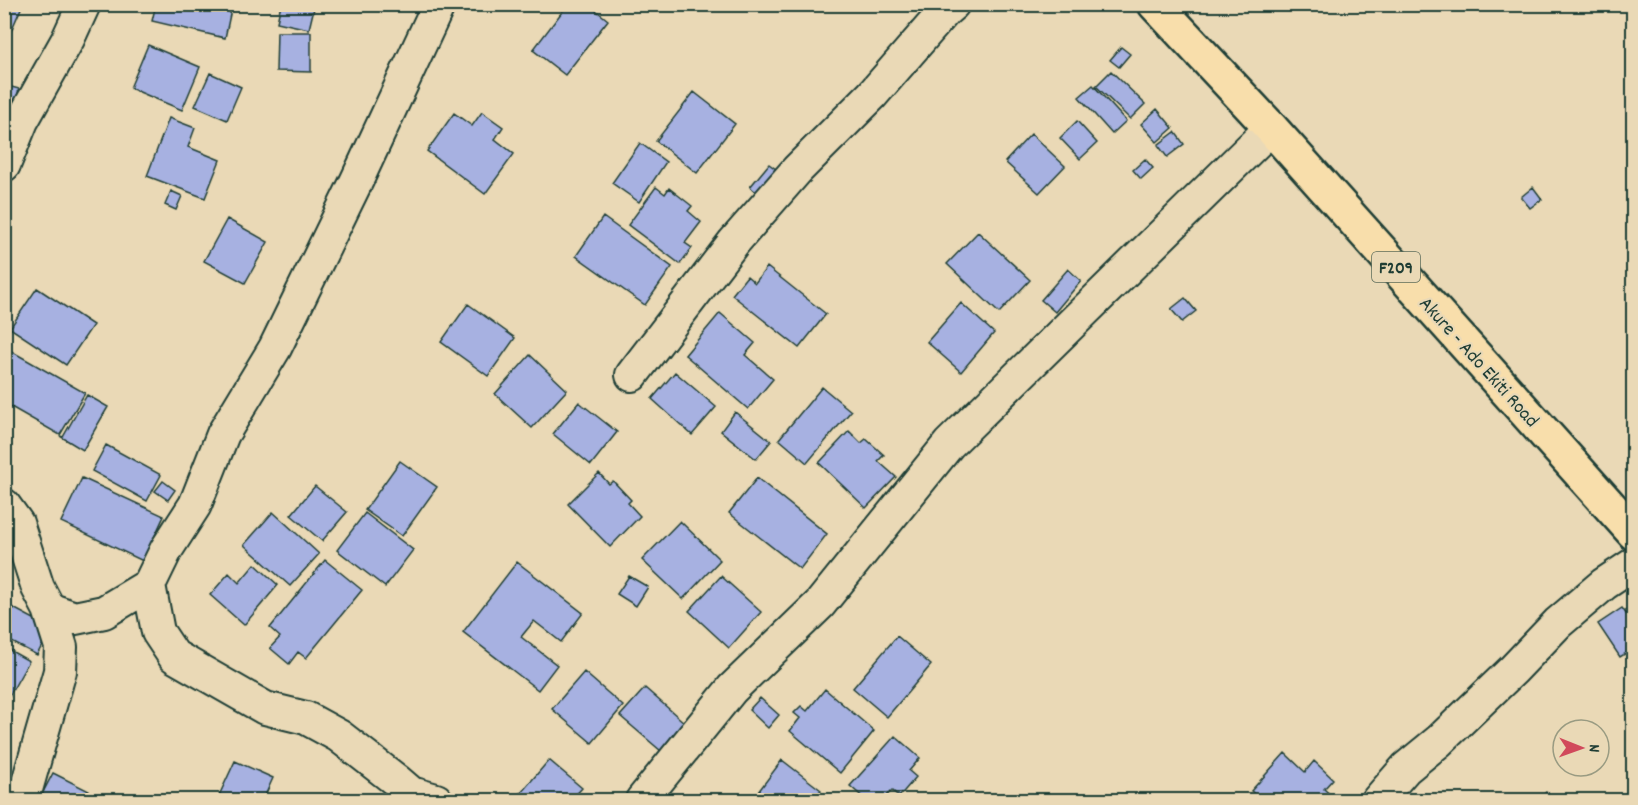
<svg xmlns="http://www.w3.org/2000/svg" width="1638" height="805" font-family="Dekko,sans-serif">
<style>
.building{fill:#a7b1e1;stroke:#1f3d34;stroke-width:1.5}
.lines{fill:none;stroke-linecap:round;stroke-linejoin:round}
.minor-casing{stroke:#1f3d34;stroke-width:36}
.primary-casing{stroke:#1f3d34;stroke-width:38}
.minor{stroke:#ead9b6;stroke-width:32}
.primary{stroke:#f8deab;stroke-width:33}
.labels{text-anchor:middle;stroke-width:4.5;stroke-linejoin:round;paint-order:stroke}
.shield{fill:#ead9b6;stroke:#5c6c5b;stroke-width:1.5}
.shield-label{font-size:18px;font-weight:bold;fill:#1f3d34}
.street-label{font-size:20px;fill:#1f3d34;stroke:#ead9b6}
</style>
<rect width="100%" height="100%" fill="#ead9b6"/>
<filter id="ink" filterUnits="userSpaceOnUse"><feTurbulence type="fractalNoise" baseFrequency=".0167" numOctaves="2"/><feDisplacementMap in="SourceGraphic" scale="12" xChannelSelector="R" yChannelSelector="G"/><feConvolveMatrix kernelMatrix="1 2 1 2 8 2 1 2 1" color-interpolation-filters="sRGB"/></filter>
<g filter="url(#ink)">
<!-- building -->
<path class="building" d="M4,4H19L22,6L4,47Z
M156,4L232,5L225,38L152,21Z
M281,4H315L309,29L277,22Z
M568,4H588L608,20L565,75L533,50Z
M277,32H311V72L276,71Z
M148,45L200,67L182,110L130,88Z
M1121,47L1130,54L1119,67L1110,60Z
M1111,71L1145,104L1130,119L1096,86Z
M210,73L241,87L227,120L195,106Z
M4,85L19,89L12,117L4,115Z
M1093,85L1126,121L1112,134L1079,97Z
M694,92L735,124L697,173L656,141Z
M1157,109L1173,128L1157,142L1141,124Z
M482,112L503,127L495,139L514,154L485,194L427,151L454,113L472,126Z
M169,118L195,128L188,147L220,160L205,198L147,176Z
M1077,121L1097,143L1080,159L1060,138Z
M1175,132L1184,144L1167,157L1158,145Z
M1031,134L1065,166L1039,193L1005,162Z
M640,143L666,162L639,202L612,183Z
M1145,159L1153,168L1141,179L1133,170Z
M769,164L784,175L765,199L750,187Z
M656,187L665,194L669,188L692,206L688,211L701,222L685,243L692,248L680,264L628,225Z
M1533,187L1542,199L1530,208L1521,197Z
M171,191L182,196L176,210L165,205Z
M603,217L672,267L645,305L576,256Z
M227,219L268,242L245,283L204,261Z
M978,232L1030,280L999,313L947,264Z
M767,267L826,314L799,348L732,295L747,276L755,283Z
M1068,269L1081,281L1055,312L1041,300Z
M37,288L93,325L66,365L10,328Z
M1185,298L1196,311L1182,322L1171,309Z
M961,303L994,333L961,372L927,342Z
M468,304L515,338L488,376L441,342Z
M720,313L755,343L745,355L773,379L748,409L685,355Z
M4,347L85,393L60,435L4,403Z
M530,355L567,390L532,428L495,394Z
M675,372L716,407L692,435L652,399Z
M822,387L851,411L807,463L779,439Z
M87,395L108,407L83,450L60,436L63,437Z
M579,402L617,432L591,465L553,434Z
M735,412L771,441L756,459L721,431Z
M849,431L861,443L866,439L884,455L878,461L896,477L866,508L819,463Z
M106,445L161,475L147,501L92,471Z
M400,461L437,487L402,536L365,510Z
M599,473L609,484L613,481L631,500L628,503L640,516L610,547L568,504Z
M82,478L164,516L143,561L61,522Z
M757,478L827,534L800,569L729,513Z
M163,481L175,490L168,500L155,491Z
M315,486L347,512L322,541L291,515Z
M273,512L319,554L290,586L244,545Z
M365,513L413,550L385,587L337,550Z
M680,521L720,560L683,599L642,560Z
M325,560L362,590L306,658L298,652L289,664L270,648L280,637L270,628Z
M517,562L583,613L561,642L534,621L521,637L557,665L538,690L463,632Z
M255,564L278,585L244,625L210,595L229,573L239,583Z
M629,576L648,587L636,606L617,594Z
M721,576L761,612L729,648L689,611Z
M4,603L51,628L37,655L4,638Z
M1622,608L1634,625V648L1620,657L1598,624Z
M897,636L931,665L887,717L853,688Z
M4,647L29,661L4,705Z
M584,672L623,706L592,743L552,709Z
M645,688L685,723L661,751L620,716Z
M825,689L874,731L840,773L790,731L800,718L794,713L801,706L807,711Z
M760,698L779,715L768,728L749,710Z
M895,736L920,758L909,771L916,777L899,797L892,790L883,800H866L850,786Z
M1285,753L1305,772L1314,761L1333,779L1324,789L1336,800H1262L1251,791Z
M549,760L582,788L571,800H515Z
M782,760L821,790L812,800H752Z
M235,761L273,778L263,800H217Z
M53,773L89,791L85,800H39Z
M1546,792L1557,800H1539Z"/>
<g class="lines">
<!-- minor casing -->
<g class="minor-casing">
<path id="minor" d="M4,165L22,121L68,39L84,4
M632,375L734,242L797,170L872,95L945,11L953,4
M4,505L17,523L38,588L49,609L75,618L104,612L149,585L166,550L195,505L223,434L275,348L357,180L439,4
M149,585L158,632L174,656L265,708L306,718L339,736L397,781L411,793L436,800
M23,800L60,671L61,647L49,609
M642,800L732,689L820,604L949,444L1271,128
M1378,800L1406,768L1439,741L1513,670L1558,623L1604,584L1634,564"/>
</g>
<!-- primary casing -->
<g class="primary-casing">
<path id="primary" d="M1155,4L1271,128L1634,533"/>
</g>
<!-- minor -->
<use href="#minor" class="minor"/>
<!-- primary -->
<use href="#primary" class="primary"/>
</g>
</g>
<g class="labels">
<!-- shield labels -->
<rect class="shield" x="1372" y="252" width="48" height="30" rx="4.5"/>
<g class="shield-label">
<text x="1396" y="273">F209</text>
</g>
<!-- street labels -->
<g class="street-label">
<text transform="translate(1480 361) rotate(48)" y="7">Akure - Ado Ekiti Road</text>
</g>
</g>
<!-- margin -->
<rect width="1638" height="805" fill="none" stroke="#ead9b6" stroke-width="24"/>
<rect x="12" y="12" width="1614" height="781" fill="none" stroke="#1f3d34" stroke-width="2" filter="url(#ink)"/>
<!-- north arrow -->
<g transform="translate(1581 748) rotate(91)"><circle r="28" fill="#ead9b6" stroke="#999b82" stroke-width="1.5"/>
<path d="M0-4.5L10 22L0 15L-10 22Z" fill="#d1495b"/>
<text y="-9" font-size="16" font-weight="bold" text-anchor="middle" fill="#1f3d34">N</text>
</g>
</svg>
